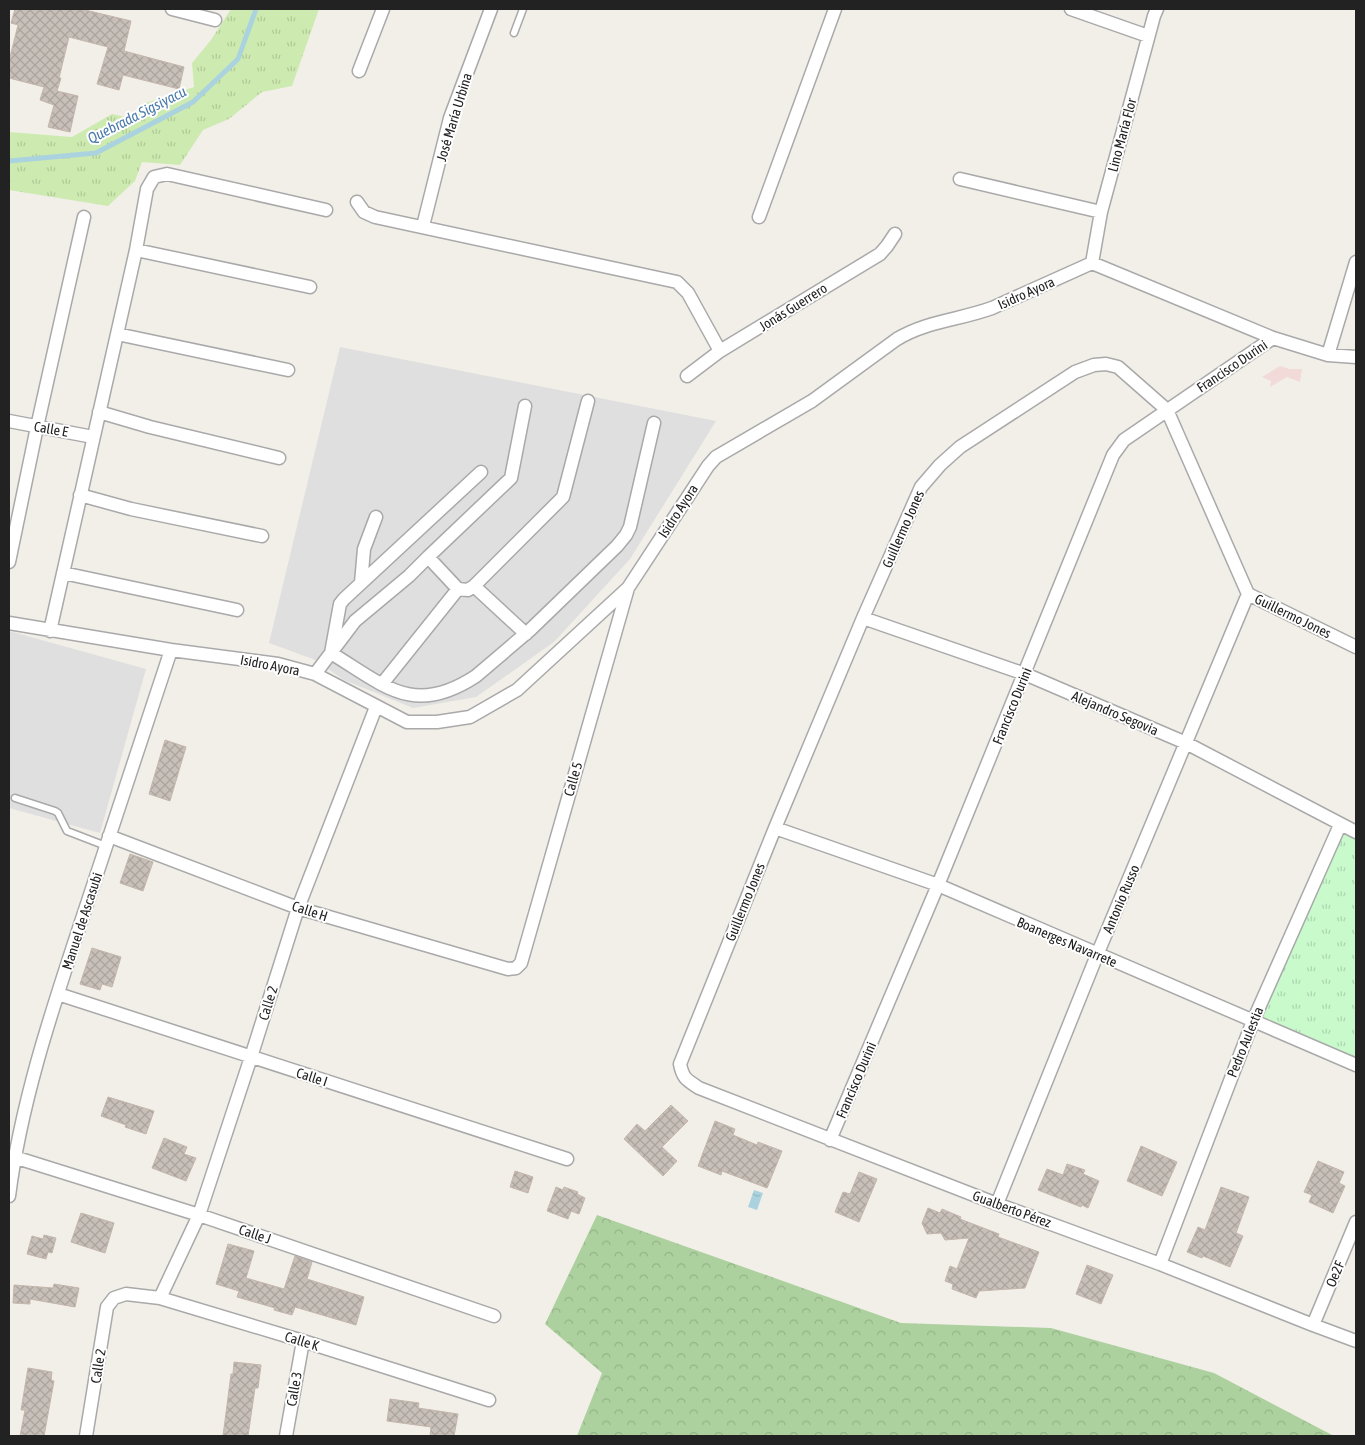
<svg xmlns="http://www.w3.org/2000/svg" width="1365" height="1445" font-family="'Asap Condensed',sans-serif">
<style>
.residential{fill:#e0dfdf}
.commercial{fill:#f2dad9}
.grass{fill:url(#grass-tufts)}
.forest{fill:url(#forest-crowns)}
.park{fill:url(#park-tufts)}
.water{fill:url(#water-ripples)}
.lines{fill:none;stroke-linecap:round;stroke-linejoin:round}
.stream{stroke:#aad3df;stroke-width:5}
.building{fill:url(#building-cross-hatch);stroke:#c4b6ab}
.lane-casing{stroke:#a9a9a9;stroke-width:9}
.street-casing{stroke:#a9a9a9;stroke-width:15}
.lane{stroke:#fff;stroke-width:6}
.street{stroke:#fff;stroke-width:12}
.labels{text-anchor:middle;stroke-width:4;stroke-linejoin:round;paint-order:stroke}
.street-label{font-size:14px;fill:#222;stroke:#fff}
.water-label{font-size:15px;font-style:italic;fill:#4a7aab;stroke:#fff}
</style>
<defs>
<pattern id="grass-tufts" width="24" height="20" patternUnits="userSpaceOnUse" patternTransform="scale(1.25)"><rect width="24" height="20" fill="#cdebb0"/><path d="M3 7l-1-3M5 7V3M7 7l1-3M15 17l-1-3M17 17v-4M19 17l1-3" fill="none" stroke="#b0c997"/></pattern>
<pattern id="forest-crowns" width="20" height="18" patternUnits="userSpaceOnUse" patternTransform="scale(1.25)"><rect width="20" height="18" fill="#add19e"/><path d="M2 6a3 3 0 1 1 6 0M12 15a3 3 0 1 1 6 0" fill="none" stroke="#95b388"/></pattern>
<pattern id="park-tufts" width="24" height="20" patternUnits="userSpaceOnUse" patternTransform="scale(1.25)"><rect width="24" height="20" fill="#c8facc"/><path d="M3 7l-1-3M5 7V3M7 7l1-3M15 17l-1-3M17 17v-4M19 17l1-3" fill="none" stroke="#acd6af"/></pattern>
<pattern id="water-ripples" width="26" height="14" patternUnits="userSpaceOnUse" patternTransform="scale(1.25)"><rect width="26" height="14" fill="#aad3df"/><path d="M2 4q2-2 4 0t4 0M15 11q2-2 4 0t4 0" fill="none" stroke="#92b5bf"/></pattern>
<pattern id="building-cross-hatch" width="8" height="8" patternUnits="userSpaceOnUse" patternTransform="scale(1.25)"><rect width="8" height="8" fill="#c7bfb8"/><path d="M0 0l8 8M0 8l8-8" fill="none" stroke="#aba49e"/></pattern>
</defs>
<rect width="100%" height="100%" fill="#f2efe9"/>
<!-- residential -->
<path class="residential" d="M340,347L716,421L630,559L554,642L476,697L413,708L344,680L313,659L269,643Z
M9,631L146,669L100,833L9,808Z"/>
<!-- commercial -->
<path class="commercial" d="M1280,366L1290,369H1302L1300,382L1287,377L1270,387L1271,381L1262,377Z"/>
<!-- grass -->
<path class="grass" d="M231,9H319L292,86L262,92L229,119L203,130L180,165L142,162L135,181L108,206L9,190V132L72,137L112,114L134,119L146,103L194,87L192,63L211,40Z"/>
<!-- forest -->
<path class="forest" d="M597,1215L901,1323L1051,1328L1214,1373L1334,1436H577L602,1373L545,1324Z"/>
<!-- park -->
<path class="park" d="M1340,825L1356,832V1061L1253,1021Z"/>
<!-- water -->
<path class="water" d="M754,1190L763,1193L757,1210L748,1207Z"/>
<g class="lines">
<!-- stream -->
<path class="stream" d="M9,161L96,153L193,102L238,59L256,9"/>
</g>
<!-- building -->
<path class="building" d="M15,9H81L131,21L124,51L184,67L179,89L123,75L119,90L97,84L108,47L69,37L59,78H61L57,91L78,96L70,132L48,127L54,105L40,100L44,87L9,78V61L18,25L11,23Z
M165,740L186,747L170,801L149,794Z
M130,854L153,862L143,891L120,883Z
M92,948L121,957L112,987L102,984L100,990L80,984Z
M108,1097L154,1111L146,1134L125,1127L126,1125L101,1116Z
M671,1105L688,1121L662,1147L677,1161L663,1176L624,1139L637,1124L645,1131Z
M715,1121L735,1129L733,1135L757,1145L758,1142L782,1151L767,1188L722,1171L721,1175L698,1166Z
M164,1138L187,1147L184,1154L196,1158L186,1181L152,1168Z
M1141,1146L1177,1162L1162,1196L1127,1181Z
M1318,1161L1344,1172L1339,1183L1345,1186L1333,1213L1309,1202L1312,1195L1304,1192Z
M1067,1164L1085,1170L1083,1174L1099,1181L1088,1208L1082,1205L1081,1207L1038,1190L1047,1169L1063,1175Z
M515,1171L533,1177L528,1193L510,1187Z
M859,1172L877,1179L859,1222L835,1212L843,1192L850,1194Z
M556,1187L563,1190L564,1187L578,1192L577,1194L585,1198L579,1214L571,1211L568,1219L547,1211Z
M1221,1187L1249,1197L1236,1233L1243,1236L1230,1267L1203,1256L1202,1258L1187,1252L1198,1227L1205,1230Z
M928,1208L940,1213L942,1209L961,1217L960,1219L999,1234L998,1237L1039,1252L1025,1288L979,1291L976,1298L952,1289L953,1284L945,1281L950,1266L957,1269L969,1238L945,1240L941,1233L927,1234L922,1223Z
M81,1213L114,1223L105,1253L71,1242Z
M44,1235L56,1238L52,1253L48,1252L46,1259L27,1254L32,1236L43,1239Z
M228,1244L254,1251L246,1278L284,1289L295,1256L312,1262L307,1279L364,1297L356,1325L295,1307L292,1315L274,1310L275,1308L237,1297L239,1291L216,1284Z
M1087,1265L1113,1275L1101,1304L1076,1294Z
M54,1284L79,1288L75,1307L30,1299V1304L13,1303L14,1285L53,1288Z
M234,1362L261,1365L258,1388H255L248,1436H223L231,1374H233Z
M28,1368L52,1372L51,1380L54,1381L44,1436H20L25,1410H21Z
M390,1399L419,1403L418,1408L458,1414L454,1436H430L431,1427L387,1421Z"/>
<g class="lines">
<!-- lane casing -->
<g class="lane-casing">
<path id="lane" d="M514,33L523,9
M15,798L55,811L58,813L67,831L106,846"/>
</g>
<!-- street casing -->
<g class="street-casing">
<path id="street" d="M172,9L215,20
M1071,9L1148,36
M359,71L383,9
M960,179L1101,212
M357,202L364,212L375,217L677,282L688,293L720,351
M759,217L835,9
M423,226L450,118L491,9
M136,250L310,287
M1092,263L1101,212L1154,16L1157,9
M117,334L288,370
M1328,355L1356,262
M687,376L720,351L880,254L887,246L895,234
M99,412L150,427L279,458
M9,421L93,437
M481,472L344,599L340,604L331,653C385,686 414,717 476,676L530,630L617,546L626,535L630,527L654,423
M80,495L131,509L262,536
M428,557L458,589L468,590L474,586L563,497L588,401
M9,562L37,427L84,217
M63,573L237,610
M361,583L364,549L376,517
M474,586L526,634
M863,618L1025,674L1186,743L1356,832
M9,623L171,650L278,664L315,674L407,722H437L470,717L517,690L628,588L708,466L716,457L812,401L897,339C927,321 959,320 992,308L1092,263L1273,338L1328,355L1356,357
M50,631L136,250L147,189L154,177L167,174L326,210
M1356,647L1248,594L1167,410L1118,367L1106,364L1094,365L1075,372L960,447L940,465L921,487L863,618L775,828L680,1064C683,1079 687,1080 699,1088L997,1204L1160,1264L1313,1325L1356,1341
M315,674L355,621L409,576L428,557L511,478L525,406
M382,684L458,589
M775,828L938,885L1356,1065
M109,836L298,908L508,969L516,968L521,963L628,588
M58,994L567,1159
M830,1140L938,885L1113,455L1124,440L1273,338
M14,1157L199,1215L494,1316
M9,1196C21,1102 52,1010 82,919C112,830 141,740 171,650
M997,1204L1097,955L1248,594
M1160,1264L1253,1021L1340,825
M160,1298L199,1215L251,1057L298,908L376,707
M1313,1325L1356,1222
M86,1436L107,1307L114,1298L126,1294L160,1298L303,1341L489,1400
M286,1436L303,1341"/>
</g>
<!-- lane -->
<use href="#lane" class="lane"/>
<!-- street -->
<use href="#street" class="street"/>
</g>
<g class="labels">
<!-- street labels -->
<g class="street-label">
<text transform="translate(454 117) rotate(-73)" y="5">José María Urbina</text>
<text transform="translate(1122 135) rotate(-75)" y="5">Lino María Flor</text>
<text transform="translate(1026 293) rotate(-24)" y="5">Isidro Ayora</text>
<text transform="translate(793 307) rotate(-32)" y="5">Jonás Guerrero</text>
<text transform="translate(1232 366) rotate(-34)" y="5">Francisco Durini</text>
<text transform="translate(51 429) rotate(10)" y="5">Calle E</text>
<text transform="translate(678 511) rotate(-57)" y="5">Isidro Ayora</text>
<text transform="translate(903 529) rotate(-66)" y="5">Guillermo Jones</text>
<text transform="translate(1293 616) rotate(26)" y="5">Guillermo Jones</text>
<text transform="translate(270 665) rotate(11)" y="5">Isidro Ayora</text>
<text transform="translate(1012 706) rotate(-68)" y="5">Francisco Durini</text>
<text transform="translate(1115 713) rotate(23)" y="5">Alejandro Segovia</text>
<text transform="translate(573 779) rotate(-74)" y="5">Calle 5</text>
<text transform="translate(1121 899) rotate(-67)" y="5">Antonio Russo</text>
<text transform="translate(745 902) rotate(-68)" y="5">Guillermo Jones</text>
<text transform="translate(310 911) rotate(18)" y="5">Calle H</text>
<text transform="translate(82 921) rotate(-72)" y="5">Manuel de Ascasubi</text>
<text transform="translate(1067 942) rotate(23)" y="5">Boanerges Navarrete</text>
<text transform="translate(268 1003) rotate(-73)" y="5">Calle 2</text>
<text transform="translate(1245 1042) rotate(-68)" y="5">Pedro Aulestia</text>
<text transform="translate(312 1077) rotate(18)" y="5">Calle I</text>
<text transform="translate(856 1080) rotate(-67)" y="5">Francisco Durini</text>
<text transform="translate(1012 1209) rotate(20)" y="5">Gualberto Pérez</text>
<text transform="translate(255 1234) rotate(19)" y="5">Calle J</text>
<text transform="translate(1335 1274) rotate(-67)" y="5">Oe2F</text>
<text transform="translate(302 1341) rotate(17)" y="5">Calle K</text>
<text transform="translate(98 1366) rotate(-81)" y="5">Calle 2</text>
<text transform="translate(294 1389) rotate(-80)" y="5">Calle 3</text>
</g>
<!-- water labels -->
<g class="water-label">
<text transform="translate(137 115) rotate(-27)" y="5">Quebrada Sigsiyacu</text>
</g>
</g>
<!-- border -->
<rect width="1365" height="1445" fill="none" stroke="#222222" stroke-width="20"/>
</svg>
